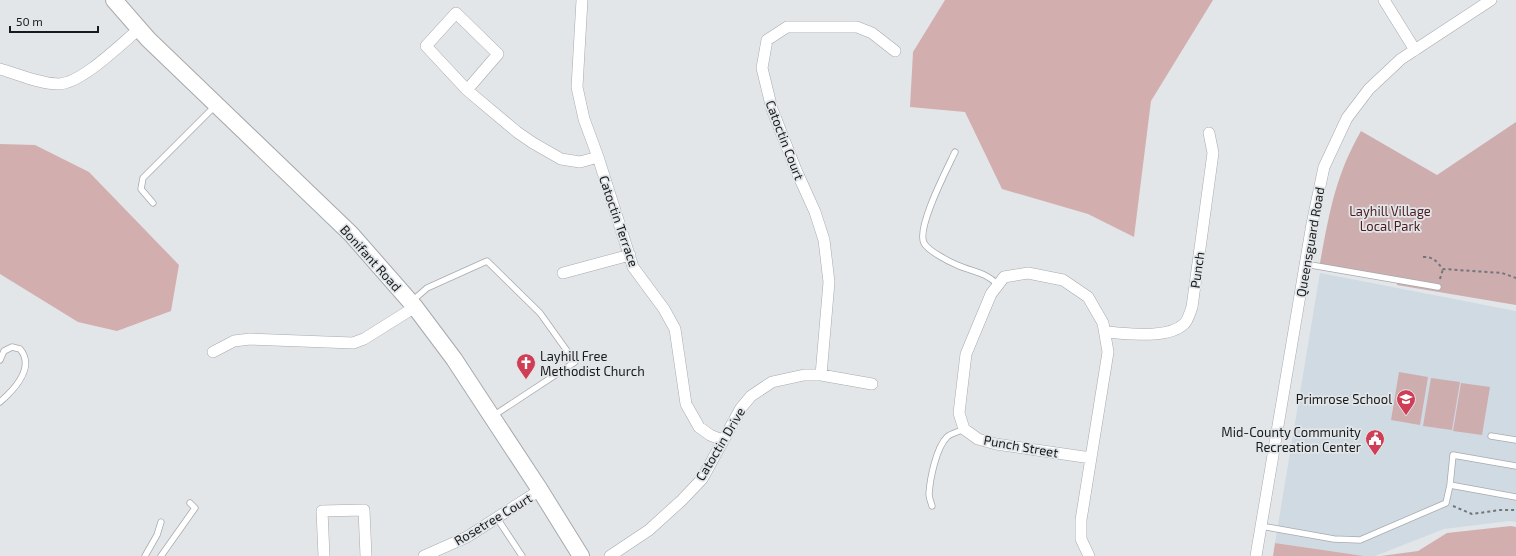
<svg xmlns="http://www.w3.org/2000/svg" width="1516" height="556" font-family="'Exo 2',sans-serif">
<style>
.built{fill:#d0dae2}
.green{fill:#ceadaf}
.forest{fill:#d3aeaf}
.lines{fill:none;stroke-linecap:round;stroke-linejoin:round}
.lane-casing{stroke:#a7aaad;stroke-width:7}
.street-casing{stroke:#a7aaad;stroke-width:12}
.secondary-casing{stroke:#a7aaad;stroke-width:18}
.path{stroke:#737678;stroke-width:2;stroke-dasharray:3 3;stroke-linecap:butt}
.lane{stroke:#fff;stroke-width:5.5}
.street{stroke:#fff;stroke-width:11}
.secondary{stroke:#fff;stroke-width:16}
.labels{text-anchor:middle;stroke-width:3.5;stroke-linejoin:round;paint-order:stroke}
.street-label{font-size:13px;fill:#181a1b;stroke:#e2e6e9}
.park-label{font-size:13px;fill:#4b1a20;stroke:#e2e6e9}
.poi-label{font-size:13px;fill:#181a1b;stroke:#e2e6e9;text-anchor:end}
</style>
<rect width="100%" height="100%" fill="#e2e6e9"/>
<!-- built -->
<path class="built" d="M1320,273L1516,311V522L1509,521L1444,529L1375,556H1364L1275,543Z"/>
<!-- green -->
<path class="green" d="M1516,122V305L1397,285V282L1319,268C1329,216 1334,178 1361,131L1437,175Z
M1399,372L1428,377L1420,425L1391,420Z
M1431,378L1460,382L1452,430L1423,426Z
M1461,383L1490,387L1482,435L1453,431Z"/>
<!-- forest -->
<path class="forest" d="M945,0H1213L1151,101L1134,237L1088,214L1002,189L965,112L910,107L913,52Z
M0,144L35,145L89,172L179,265L171,311L117,331L78,322L0,274Z
M1511,526L1516,527V556H1381L1418,551L1447,533Z
M1275,543L1364,556H1273Z"/>
<g class="lines">
<!-- lane casing -->
<g class="lane-casing">
<path id="lane" d="M955,152C947,169 916,228 924,243C928,251 950,262 957,265C973,272 986,272 998,285
M153,203L141,189L143,178L215,106
M1305,264L1438,287
M411,302L427,288L487,261L540,313L575,362L493,416
M0,360L4,351L12,347L20,349C35,367 15,389 0,402
M1491,436L1516,440
M1450,485L1453,455L1516,466
M932,506C931,502 929,498 929,494C930,479 936,448 947,437C951,433 959,432 964,429
M497,518L522,556
M1261,526L1334,539L1360,540L1446,503L1450,485L1516,497
M145,556L157,535L161,522
M161,556L195,508L190,503"/>
</g>
<!-- street casing -->
<g class="street-casing">
<path id="street" d="M582,0L577,87L584,119L598,157L633,267L664,309L675,329L686,404L699,427L710,435L722,440
M1384,0L1415,50
M0,69C18,74 40,84 59,84C82,83 121,44 139,29
M467,90L498,54L456,13L426,46L467,90L517,132L533,143L561,159L580,162L598,157
M563,273L630,255
M1105,332C1126,333 1167,340 1184,324C1188,321 1190,312 1192,307L1213,153L1209,133
M213,352L234,341L250,339L353,343L364,339L415,307
M821,375L829,282L824,240L815,212L796,170L772,109L762,68L767,40L787,27H857L872,33L895,51
M324,556L322,511L364,510L366,556
M424,556L467,537L540,490
M610,556L649,530L682,500L702,479L741,408L751,396L772,382L804,375H821L872,384
M1089,556L1081,539V520L1108,352L1103,323L1088,297L1063,280L1028,273L1004,277L991,294L966,354L959,413L964,429L978,439L996,444L1091,458
M1256,556L1312,224L1324,167L1347,118L1369,89L1401,59L1491,0"/>
</g>
<!-- secondary casing -->
<g class="secondary-casing">
<path id="secondary" d="M114,0L148,39L351,234L415,307L454,359L540,490L581,556"/>
</g>
<!-- path -->
<path class="path" d="M1423,257C1433,256 1437,262 1443,269L1502,273L1516,278
M1440,279L1443,269
M1453,506L1472,514L1500,510H1516"/>
<!-- lane -->
<use href="#lane" class="lane"/>
<!-- street -->
<use href="#street" class="street"/>
<!-- secondary -->
<use href="#secondary" class="secondary"/>
</g>
<!-- icons -->
<defs>
<g id="church-pin" transform="scale(1)"><path d="M0 17L-7.5 6A9.5 9.5 0 1 1 7.5 6Z" fill="#cf3e55" stroke="#e2e6e9"/><path d="M-1.2-6h2.4v3.5h3.3v2.4h-3.3V6h-2.4V-.1h-3.3v-2.4h3.3Z" fill="#fff"/></g>
<g id="school-pin" transform="scale(1)"><path d="M0 17L-7.5 6A9.5 9.5 0 1 1 7.5 6Z" fill="#cf3e55" stroke="#e2e6e9"/><path d="M0-5L7-2L0 1L-7-2ZM-4 1L0 2.5L4 1V4Q0 6-4 4Z" fill="#fff"/></g>
<g id="civic-pin" transform="scale(1)"><path d="M0 17L-7.5 6A9.5 9.5 0 1 1 7.5 6Z" fill="#cf3e55" stroke="#e2e6e9"/><path d="M-.6-6.5H3V-4.5H.6V-3L4-1V1h2V6H-6V1h2V-1L-.6-3ZM-1.2 2.5V6h2.4V2.5Z" fill="#fff"/></g>
</defs>
<g fill-rule="evenodd">
<use href="#church-pin" x="526" y="363"/>
<use href="#school-pin" x="1406" y="399"/>
<use href="#civic-pin" x="1375" y="439"/>
</g>
<g class="labels">
<!-- street labels -->
<g class="street-label">
<text transform="translate(785 140) rotate(69)" y="5">Catoctin Court</text>
<text transform="translate(619 221) rotate(71)" y="5">Catoctin Terrace</text>
<text transform="translate(1310 242) rotate(-80)" y="5">Queensguard Road</text>
<text transform="translate(371 258) rotate(48)" y="5">Bonifant Road</text>
<text transform="translate(1197 270) rotate(-82)" y="5">Punch</text>
<text transform="translate(720 444) rotate(-59)" y="5">Catoctin Drive</text>
<text transform="translate(1021 446) rotate(10)" y="5">Punch Street</text>
<text transform="translate(493 519) rotate(-31)" y="5">Rosetree Court</text>
</g>
<!-- park labels -->
<g class="park-label">
<text x="1390" y="216">Layhill Village<tspan x="1390" dy="15">Local Park</tspan></text>
</g>
<!-- poi labels -->
<g class="poi-label">
<text x="540" y="361" text-anchor="start">Layhill Free<tspan x="540" dy="15">Methodist Church</tspan></text>
<text x="1392" y="404">Primrose School</text>
<text x="1361" y="437">Mid-County Community<tspan x="1361" dy="15">Recreation Center</tspan></text>
</g>
</g>
<!-- scale -->
<path d="M10 26v6h88v-6" fill="none" stroke="#181a1b" stroke-width="2"/>
<text x="16" y="26" font-size="12" fill="#181a1b" stroke="#e2e6e9" stroke-width="3" paint-order="stroke">50 m</text>
</svg>
